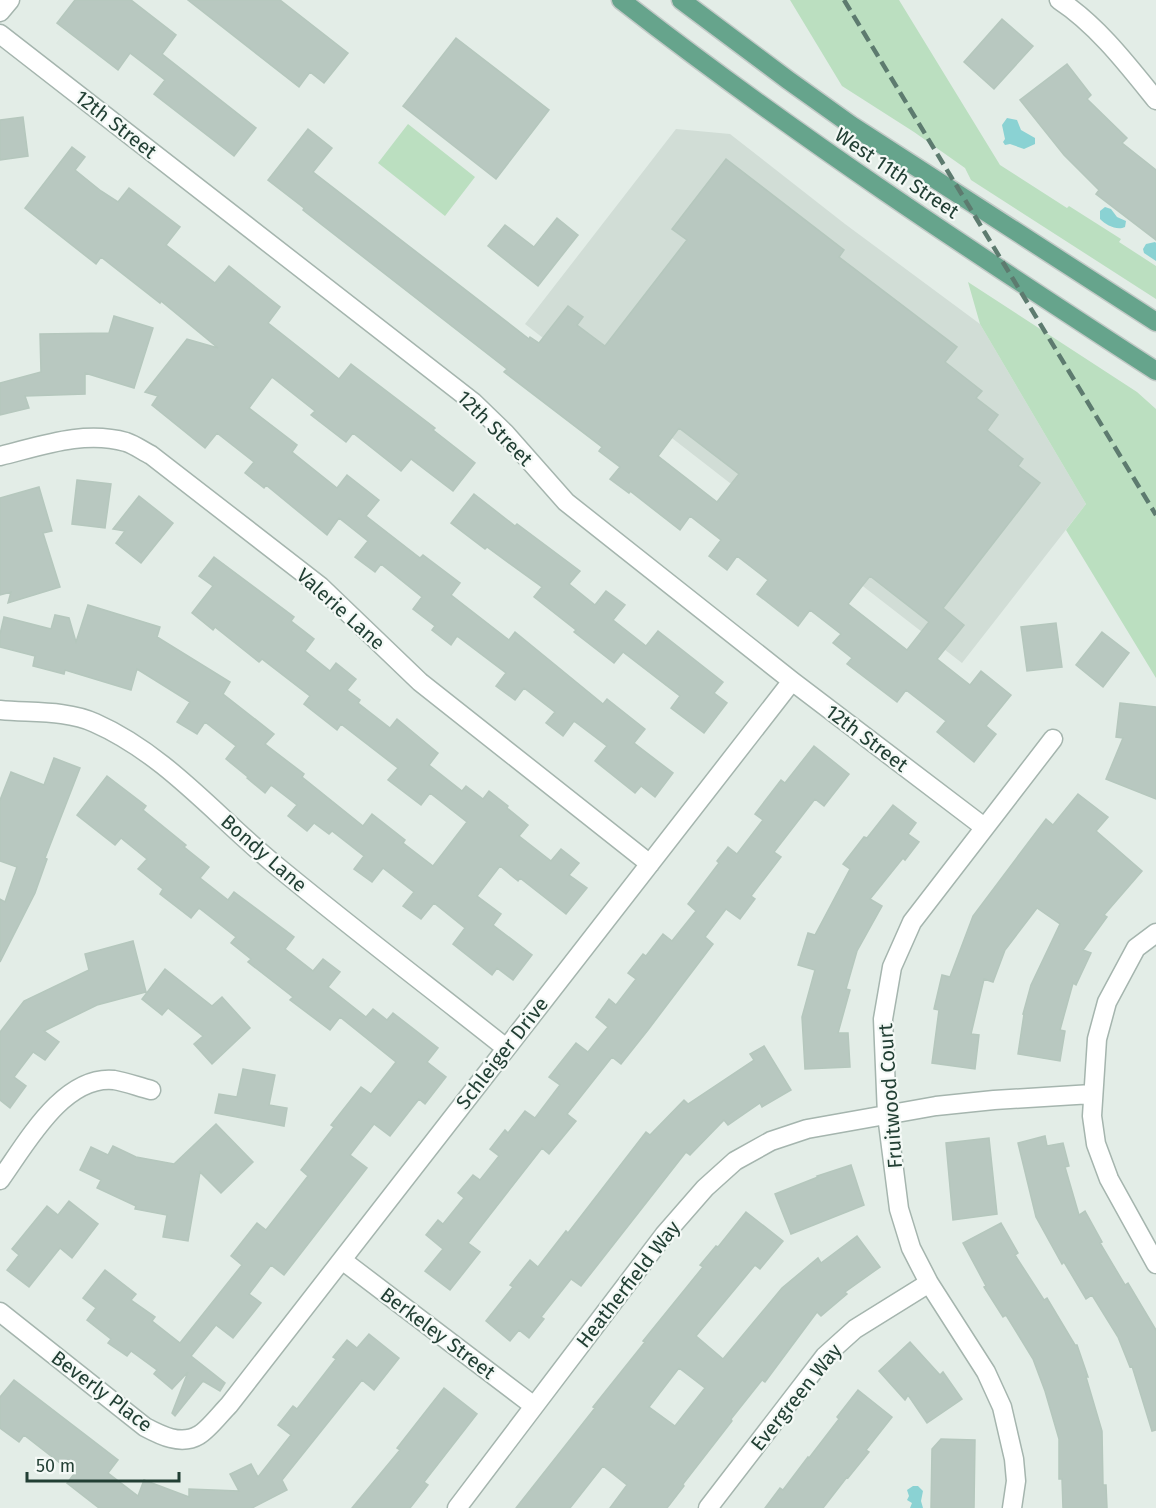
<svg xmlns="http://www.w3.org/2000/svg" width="1156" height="1508" font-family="'Fira Sans',sans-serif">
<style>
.built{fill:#d1ddd6}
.green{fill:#bbdfc0}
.water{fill:#8ad2d3}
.building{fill:#b8c8c0;stroke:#b5c7bd;stroke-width:1.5;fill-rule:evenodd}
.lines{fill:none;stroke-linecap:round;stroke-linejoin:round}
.minor-casing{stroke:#a5b5ae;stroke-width:21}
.tertiary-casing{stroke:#a5b5ae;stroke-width:21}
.primary-casing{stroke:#c1c9c6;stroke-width:21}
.minor{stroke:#fff;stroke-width:18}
.tertiary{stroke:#fff;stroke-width:18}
.primary{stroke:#66a48c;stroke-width:18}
.rail{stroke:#5d7b6f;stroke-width:4.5;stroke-dasharray:12 6;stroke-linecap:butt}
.labels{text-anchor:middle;stroke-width:4.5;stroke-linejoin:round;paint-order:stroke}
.street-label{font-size:20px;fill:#223f34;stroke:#f4f9f6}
</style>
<rect width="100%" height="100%" fill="#e3ede7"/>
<!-- built -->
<path class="built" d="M676,129L730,134L845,224L980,324L1086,504L962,663L525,324Z"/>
<!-- green -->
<path class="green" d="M790,0H899L1000,165L1067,208L1069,206L1121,239L1119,242L1156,266V299L971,180L965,168L914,132L842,86Z
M408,124L475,177L445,216L378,163Z
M968,282L1137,392L1156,409V678L1066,530L1086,504L980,324Z"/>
<!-- water -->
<path class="water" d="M1007,118L1017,120L1021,130L1035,138V144L1024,149L1010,144L1005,145L1003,142L1005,139L1002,125Z
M1105,207L1111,209L1117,217L1126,221L1125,227C1117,231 1106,225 1100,219V211Z
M1155,242L1156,243V261L1144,253L1143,249L1146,244Z
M913,1486H918L923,1491L921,1501L923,1508H910L912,1503L907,1500L909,1496L907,1490Z"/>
<!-- building -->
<path class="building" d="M75,0H131L176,35L162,54L256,128L234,156L154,94L165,80L130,53L118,70L57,23Z
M188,0H280L348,53L324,83L310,72L299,87Z
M1002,19L1033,46L994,89L964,62Z
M456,38L549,110L496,179L403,106Z
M1067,64L1091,95L1087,99L1127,138L1122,143L1156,170V240L1096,194L1099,190L1064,155L1020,100Z
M23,117L28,156L0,160V120Z
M308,129L332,148L313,172L529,339L530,337L539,343L568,306L583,317L577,325L605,346L687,240L672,229L726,159L844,250L839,257L957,347L945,362L982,391L976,398L998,415L987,430L1023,459L1018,466L1040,483L943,608L964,625L937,659L970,685L981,671L1011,695L986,726L996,734L974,762L937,732L946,721L906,690L897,702L847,664L852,658L833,643L841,634L810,610L798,626L757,594L768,580L737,556L727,570L709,556L721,540L690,516L680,530L630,491L629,493L610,479L620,467L599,451L602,447L504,372L507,369L303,210L304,208L268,180ZM679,428L739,474L717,502L658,456ZM870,576L929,622L907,650L848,604Z
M72,147L85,157L75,170L101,191L118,202L129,188L180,227L166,245L215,283L229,266L280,307L268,323L282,334L339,379L351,364L435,428L433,430L475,463L453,491L411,459L401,471L353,433L346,442L311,415L315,411L272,377L249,408L297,445L292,452L337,488L347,475L379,500L366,516L420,558L423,555L460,583L451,595L509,640L515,632L603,704L607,699L645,729L634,743L673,773L655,797L641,786L635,793L595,761L607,746L574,721L563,736L546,723L555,712L524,688L515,700L496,686L506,673L457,636L451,645L432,630L435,626L413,609L422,597L381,564L375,572L355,557L368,541L339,518L327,535L266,485L264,488L245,473L254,462L217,433L205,448L152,405L158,396L145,392L187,339L218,348L161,301L160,303L101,257L96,264L25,208Z
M557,218L578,235L538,286L488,246L505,225L534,247Z
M114,316L153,328L134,388L85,373V394L25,396L29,408L0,415V383L41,372L40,334L109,333Z
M77,480L111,484L105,528L72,524Z
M39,487L52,531L43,533L60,587L8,603L11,592L0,595V498Z
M474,494L515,526L517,524L580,571L569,584L595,605L606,591L625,605L613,620L646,646L658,631L723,682L714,693L727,703L704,733L671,708L680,696L623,652L614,663L574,632L576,630L534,597L542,587L487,547L485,549L451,523Z
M139,496L173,523L141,563L116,543L125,531L113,529Z
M214,557L294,617L291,621L314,639L305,651L330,671L336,663L356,679L347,690L360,700L358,703L390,728L397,719L438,753L429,765L462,791L466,786L483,799L489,791L508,806L507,808L528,825L519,836L551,861L561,849L579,863L569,875L587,888L566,914L520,878L518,881L500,866L477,896L501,914L493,925L532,955L513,980L497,968L492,975L453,944L465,928L434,903L421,919L403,906L414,892L383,868L372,882L354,869L364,856L332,831L329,834L314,823L307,831L288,816L297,805L271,785L265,793L247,778L248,777L226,759L236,746L205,722L197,734L177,722L190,702L137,669L131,690L65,670L64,674L33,666L35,656L0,647V634L4,617L51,629L55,615L69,618L76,642L88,605L160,627L157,637L230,682L223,694L274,734L265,744L304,774L302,777L363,826L372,814L405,840L403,843L433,866L467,822L430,793L421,805L388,780L398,768L341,724L337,730L304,704L310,696L262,659L259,662L215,627L213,630L192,613L213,586L199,576Z
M1056,623L1062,667L1027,671L1021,627Z
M1102,632L1129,653L1103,687L1076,665Z
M1120,703L1156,707V799L1106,779L1123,738L1116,737Z
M814,746L849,774L824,806L815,799L774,852L781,857L751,896L755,899L740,919L726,909L705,937L713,944L648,1030L621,1064L612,1057L567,1114L576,1121L549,1154L542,1148L468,1243L480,1252L450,1290L425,1271L443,1249L426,1235L438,1220L443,1224L464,1198L458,1193L473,1175L480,1180L499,1156L490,1149L505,1130L508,1133L525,1111L535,1118L560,1085L549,1077L576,1043L588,1052L608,1027L596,1017L609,999L616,1005L636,979L628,973L643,954L646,956L663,934L672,941L696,911L688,904L719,863L717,861L728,847L737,854L763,820L755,814L781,780L785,783Z
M54,758L80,768L45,858L47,859L35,893L0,962V899L5,902L17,867L0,861V800L11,772L44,785Z
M107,776L146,806L143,810L186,845L184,847L209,867L200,878L228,900L234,892L294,937L285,949L313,971L323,959L340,972L328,987L366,1017L373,1009L387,1020L393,1013L438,1048L427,1062L446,1077L425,1104L419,1099L390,1136L374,1124L350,1155L367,1168L284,1275L271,1265L249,1294L261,1303L233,1338L216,1325L191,1356L225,1383L220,1391L203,1381L175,1416L172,1413L188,1372L172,1389L154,1374L157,1370L131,1351L127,1356L108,1343L111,1339L87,1320L96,1308L83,1298L105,1270L136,1294L131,1300L155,1317L152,1321L180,1343L242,1265L231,1256L257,1223L266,1230L308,1176L301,1170L334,1127L331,1125L361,1087L371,1094L396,1062L340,1017L330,1030L290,1000L293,997L248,962L251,959L231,943L236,937L199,908L191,918L160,894L163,889L138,869L147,859L121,838L115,845L77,815Z
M1078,794L1108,817L1096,831L1142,871L1104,915L1107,917L1083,950L1091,953L1076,985L1073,983L1060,1030L1065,1031L1060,1061L1018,1054L1024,1014H1023L1031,985L1060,924L1037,908L1005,950L993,982L984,979L971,1034L979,1035L975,1069L932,1063L939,1010L934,1009L942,975L950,977L973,916L1046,819L1053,825Z
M893,805L916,823L908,834L919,842L905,860L903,858L870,899L882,906L857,951L846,989L850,990L838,1033H848L850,1067L805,1069L802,1017L815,970L798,965L808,933L815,935L850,869L843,864L864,837L867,838Z
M133,941L146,992L97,1005L44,1031L59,1042L45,1060L33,1052L14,1077L26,1086L10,1108L0,1100V1032L24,1001L89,970L85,954Z
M165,969L212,1006L222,997L250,1028L212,1064L194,1044L203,1036L168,1008L162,1015L142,999Z
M764,1046L791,1090L762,1107L760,1103L728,1125L724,1120L690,1155L686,1152L581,1286L571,1279L541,1317L544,1319L529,1338L519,1330L510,1341L486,1321L513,1287L510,1285L530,1260L538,1267L566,1231L568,1233L646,1132L650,1135L684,1100L688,1104L754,1060L750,1054Z
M243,1069L275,1075L269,1105L287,1108L284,1126L215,1113L219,1094L237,1097Z
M216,1124L253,1162L221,1193L200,1172L188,1241L163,1237L167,1215L135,1209L136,1206L97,1188L101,1180L80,1170L91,1147L108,1155L113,1146L136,1157L174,1164Z
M1045,1136L1047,1146L1063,1143L1069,1166L1065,1167L1079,1215L1085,1211L1102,1242L1100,1243L1125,1285L1128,1283L1156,1330V1430L1152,1431L1132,1366L1130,1367L1118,1337L1092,1295L1086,1299L1064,1262L1062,1264L1036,1217L1018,1143Z
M989,1138L997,1214L953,1220L946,1143Z
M851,1165L864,1205L791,1234L775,1194L818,1177L817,1176Z
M69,1201L98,1224L72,1258L60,1248L29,1287L7,1270L19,1255L12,1249L47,1206L58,1215Z
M746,1212L783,1241L760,1269L755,1265L696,1336L723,1359L782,1288L818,1258L821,1263L857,1236L880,1267L845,1292L847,1294L821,1316L817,1312L765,1382L762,1380L731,1419L732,1421L683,1484L684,1486L667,1508H610L627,1485L603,1466L570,1508H516L595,1408L593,1407L645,1342L643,1341L703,1267L700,1265L716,1246L718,1247ZM679,1368L705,1388L675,1426L649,1407Z
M1001,1223L1018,1253L1015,1255L1044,1300L1047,1298L1075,1345H1077L1088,1377H1086L1102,1431L1103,1485H1106L1107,1508H1063L1062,1479H1059V1439L1045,1391L1033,1359L1006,1315L1003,1317L984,1287L986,1286L963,1243Z
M369,1334L399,1358L374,1390L362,1380L282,1480L287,1490L252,1508H99L67,1483L74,1474L24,1435L19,1442L0,1428V1397L14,1380L118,1460L108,1473L138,1496L144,1480L189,1497V1489L239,1491L230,1474L251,1464L258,1477L291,1435L278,1425L293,1406L297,1409L336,1359L333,1357L347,1340L357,1348Z
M910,1342L940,1375L943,1372L962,1399L927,1423L908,1395L905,1400L879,1371Z
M444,1388L477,1414L424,1482L428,1485L410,1508H352L400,1450L397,1448Z
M858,1390L892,1417L866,1450L869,1452L848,1478L847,1477L823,1508H765L780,1488L783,1490L808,1457L809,1458L839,1419L837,1417Z
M941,1439L975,1440L974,1508H931L932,1449Z"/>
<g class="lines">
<!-- minor casing -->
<g class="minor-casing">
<path id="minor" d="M1059,0C1097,25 1127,64 1156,100
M0,34L473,402L505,433L566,502L792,681L984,827
M0,456C41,446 84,430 126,442C135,445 143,451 151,455L320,586L420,682L650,864
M0,710C30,713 67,710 95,723C165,754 215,815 273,863C349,926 428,986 506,1048
M1156,933L1136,948L1107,1002L1097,1039L1092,1116L1096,1144L1109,1179L1156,1264
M0,1180C26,1144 63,1075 114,1080C126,1082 139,1087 151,1090
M342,1260L534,1406
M0,1312L145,1427C160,1435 181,1446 199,1435C208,1430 221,1413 229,1405L792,681
M457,1508L664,1235L705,1188L735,1161L771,1141L807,1129L936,1106L994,1100L1092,1094
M708,1508L825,1356L855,1329L929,1283
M1012,1508L1016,1481L1014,1459L1002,1407L986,1372L929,1283L911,1248L899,1209L887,1115L883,1019L892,967L912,922L1053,739"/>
</g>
<!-- tertiary casing -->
<g class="tertiary-casing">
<path id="tertiary" d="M0,12L10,0"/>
</g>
<!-- primary casing -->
<g class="primary-casing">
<path id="primary" d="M621,0C793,134 974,253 1156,371
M681,0L788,80L851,125L1156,322"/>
</g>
<!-- minor -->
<use href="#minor" class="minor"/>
<!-- tertiary -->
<use href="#tertiary" class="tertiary"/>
<!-- primary -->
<use href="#primary" class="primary"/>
<!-- rail -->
<path class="rail" d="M844,0L1156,515"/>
</g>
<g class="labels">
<!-- street labels -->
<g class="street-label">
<text transform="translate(116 124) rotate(38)" y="7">12th Street</text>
<text transform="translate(897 173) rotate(34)" y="7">West 11th Street</text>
<text transform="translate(495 428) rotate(45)" y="7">12th Street</text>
<text transform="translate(341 609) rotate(42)" y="7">Valerie Lane</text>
<text transform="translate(867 738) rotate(37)" y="7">12th Street</text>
<text transform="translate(264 853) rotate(41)" y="7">Bondy Lane</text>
<text transform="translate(502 1053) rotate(-52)" y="7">Schleiger Drive</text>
<text transform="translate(890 1096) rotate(-94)" y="7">Fruitwood Court</text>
<text transform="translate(628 1284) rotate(-52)" y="7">Heatherfield Way</text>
<text transform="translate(438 1333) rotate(37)" y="7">Berkeley Street</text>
<text transform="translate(102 1391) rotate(37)" y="7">Beverly Place</text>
<text transform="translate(796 1397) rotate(-51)" y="7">Evergreen Way</text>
</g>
</g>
<!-- scale -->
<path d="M27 1472v9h152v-9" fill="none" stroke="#223f34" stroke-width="3"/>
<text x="36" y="1472" font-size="18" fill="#223f34" stroke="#f4f9f6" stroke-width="4.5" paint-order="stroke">50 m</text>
</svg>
